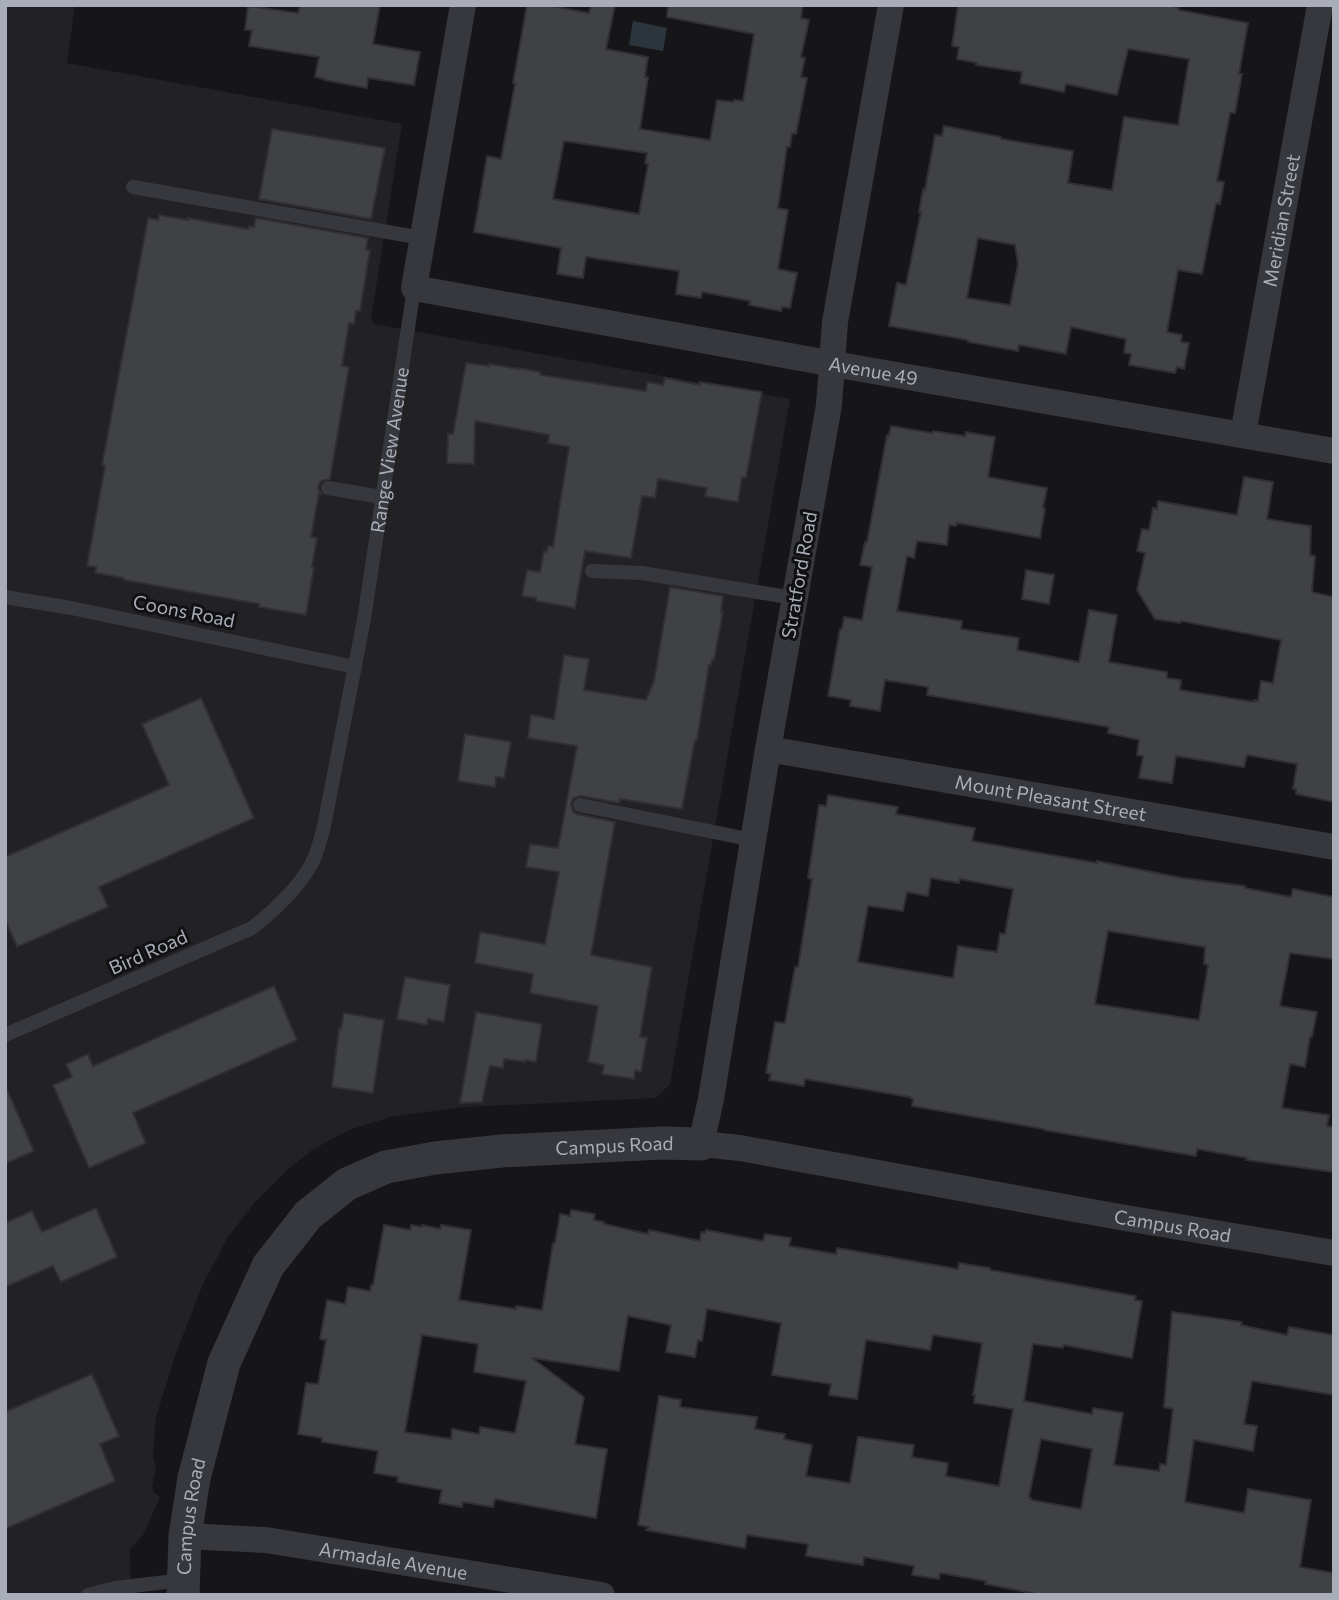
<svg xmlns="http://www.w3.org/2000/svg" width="1339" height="1600" font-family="Commissioner,sans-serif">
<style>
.built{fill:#222225}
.water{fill:#2c353c}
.building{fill:#404145;stroke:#303034;stroke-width:2;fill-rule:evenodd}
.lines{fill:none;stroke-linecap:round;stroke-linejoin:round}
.service{stroke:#37383d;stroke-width:14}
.minor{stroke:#37383d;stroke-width:26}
.tertiary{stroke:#37383d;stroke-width:33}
.labels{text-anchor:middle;stroke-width:6;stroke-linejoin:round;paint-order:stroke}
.street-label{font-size:19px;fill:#a8adb8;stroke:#111113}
</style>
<rect width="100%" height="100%" fill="#161618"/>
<!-- built -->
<path class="built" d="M5,5H75L67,63L402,124L371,319L374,324L790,399L670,1084L656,1098L465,1107L394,1116L349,1130L312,1150L287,1170L255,1202L228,1237L203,1284L177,1350L156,1417L153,1456L156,1469L152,1486L154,1493L160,1497L143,1535L130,1549L131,1595H5Z"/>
<!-- water -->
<path class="water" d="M633,21L667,28L663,51L629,45Z"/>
<!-- building -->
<path class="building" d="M300,5H380L373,44L420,52L414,85L368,78L367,88L324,80V79L315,77L319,57L249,46L252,30H245L248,6L298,13Z
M527,5H546L589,13L591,5H615L606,49L648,57L645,77H648L640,129L710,140L717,100L733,102L734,100L743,101L754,34L667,17L668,5H803L801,18L809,20L801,57L805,58L801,77L807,78L796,134L792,133L790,147H787L778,208L788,210L778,269L797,273L790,308L782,307L781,311L749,305L750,301L702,292L701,298L676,294L679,271L586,257L583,278L557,274L561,248L474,232L487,156L501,159L515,84L513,83ZM564,141L647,153L645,163L648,164L639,214L553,199Z
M958,5H1168L1179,8V10L1205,15L1248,23L1239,74H1242L1235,113H1230L1217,181L1224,182L1220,204L1216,203L1202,274L1178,270L1167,332L1182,335L1181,342L1189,343L1184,369L1177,367L1175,373L1129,365L1131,354L1124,353L1126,339L1071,327L1066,354L1019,345L1018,351L968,342V340L889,326L897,283L906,285L921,212H919L923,189L925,190L935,135L942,136L944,126L1001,137V139L1073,151L1068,183L1112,190L1124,117L1178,125L1189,59L1128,49L1117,95L1066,84L1064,92L1020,83L1022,72L976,65L977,63L957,59L959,47L952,46ZM978,238L1015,245L1018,264L1010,305L967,298Z
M272,129L385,148L371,219L259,199Z
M159,215L188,220V218L248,229L249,226L254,227L256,218L368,238L366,250H370L360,311H356L354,324L349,323L342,366L349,367L330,479L321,481L318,487L321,494L319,493L311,537L317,538L312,567H314L306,615L259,607V604L124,580V578L95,573L96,567L87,566L105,466L102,465L148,218L158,220Z
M466,363L489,366V364L519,369V368L540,372V375L646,391L647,382L663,385L665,378L700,385V382L762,392L746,478L742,477L738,502L705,496L707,488L658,479L655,498L642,496L631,558L585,551L575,608L536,601V598L522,596L527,570L540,572L544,551L547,552L548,546L553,547L569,447L548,443L549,435L475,421L474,464L447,463L448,434H453Z
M891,426L932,433L933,431L965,436L966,432L995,437L988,477L1047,488L1043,508L1045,509L1040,538L957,523L956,526L949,525L947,545L917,541L914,558L907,556L897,611L962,621L961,629L1019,638L1017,650L1079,662L1089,610L1117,615L1109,662L1167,672V678L1181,680L1180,690L1254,702V700L1258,701L1261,681L1273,683L1281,640L1181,621L1180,623L1155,619L1137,590L1145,553L1137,551L1142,529L1149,530L1153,508L1157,509L1158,501L1237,515L1244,477L1273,482L1267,519L1311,526L1310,555L1315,556L1312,592L1334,597V802L1296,794V789H1293L1297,764L1247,755L1244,767L1176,756L1172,783L1139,778L1143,756L1137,755L1139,740L1108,733L1109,727L927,695L928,687L885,680L880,711L850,706L851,700L828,696L840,629H842L844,617L862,620L872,567L860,565L865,542H867L887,435H889Z
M1026,570L1054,575L1049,604L1022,599Z
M670,587L723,596L721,612H723L714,660L712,659L711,665H709L697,740H695L682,809L620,799L619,803L581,796L573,798L571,804L573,812L577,814L615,822L591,955L652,967L640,1037L647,1038L641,1072L635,1070L634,1079L602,1074L604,1065L588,1062L598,1006L530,993L533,974L475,963L480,932L545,944L559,872L526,867L530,844L558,848L577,746L528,738L531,715L554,719L564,655L589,659L584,690L646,700L654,681Z
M201,698L254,818L99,887L108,907L17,947L5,919V857L169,785L142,724Z
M465,734L511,742L504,778L496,777L495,787L458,781Z
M828,795L898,807L896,814L975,828L972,841L1097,863V861L1182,878L1245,886V888L1291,897L1293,889L1334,897V959L1290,953L1280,1006L1317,1012L1312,1037H1310L1305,1067L1290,1064L1282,1108L1329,1115L1327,1126L1334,1127V1172L1246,1160L1247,1158L1197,1149L1196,1156L1044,1130V1129L912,1106L913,1099L909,1097L805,1079L804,1086L769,1080L771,1074L766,1073L775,1022L785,1023L795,967H798L812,879L808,878L819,805L826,806ZM931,878L959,883L960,879L1013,889L1005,934L1000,933L997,952L958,946L953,978L858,962L868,906L903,911L907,892L928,896ZM1108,931L1205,947L1204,964L1208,965L1199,1020L1095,1004Z
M405,977L450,985L444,1022L428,1019L427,1025L397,1019Z
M274,986L297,1040L133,1113L146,1143L89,1168L53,1085L72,1077L66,1064L88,1054L93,1066Z
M476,1012L542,1024L536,1062L525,1060V1062L504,1059L503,1068L490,1066L482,1102L460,1103Z
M344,1013L384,1020L373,1093L332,1087L339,1028L341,1029Z
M5,1085L34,1151L5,1164Z
M96,1208L117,1257L61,1282L53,1266L5,1287V1223L32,1211L42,1232Z
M571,1210L595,1214L594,1220L604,1222V1224L648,1234L649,1230L700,1241L701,1232L705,1233L706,1230L763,1241L765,1234L791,1238L789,1246L836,1254L837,1248L958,1269L959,1263L990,1268V1270L1136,1296L1135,1300L1142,1301L1132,1358L1064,1345L1063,1348L1033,1344L1024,1401L1092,1414L1093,1408L1123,1413L1114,1465L1159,1471L1160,1464L1166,1465L1173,1409L1164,1407L1172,1312L1242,1322L1241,1325L1287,1335L1289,1327L1334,1335V1395L1252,1381L1244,1424L1257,1426L1253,1451L1194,1440L1185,1502L1244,1513L1248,1489L1311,1500L1300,1567L1334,1573V1595H1042L985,1584L986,1581L940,1573L939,1579L912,1575L914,1566L864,1557L863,1565L806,1556L808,1544L747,1535L745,1548L646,1530L649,1527L638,1525L659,1396L681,1400L680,1407L757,1417L755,1429L785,1434L784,1439L812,1445L806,1476L850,1483L858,1437L914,1445L912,1457L948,1463L946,1476L999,1486L1013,1409L974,1403L975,1395H973L982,1343L933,1335L930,1350L866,1340L857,1399L829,1395L831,1384L772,1375L781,1323L707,1309L702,1341L698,1340L695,1357L666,1352L671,1325L628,1316L619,1371L532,1358L584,1397L575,1444L607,1449L596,1518L495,1499L493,1507L463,1502L462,1507L439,1503L442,1490L397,1482L398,1477L374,1473L378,1451L322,1442V1438L298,1434L306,1383L318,1384L326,1340L320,1339L327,1300L345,1304L348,1287L370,1291L371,1285H373L384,1225L410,1230L411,1225L422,1227V1225L440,1229L441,1225L471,1230L459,1300L516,1309V1306L542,1310L553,1243H555L560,1214L570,1216ZM422,1335L478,1344L474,1372L526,1381L515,1433L480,1427L479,1434L452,1429L451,1439L405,1432ZM1041,1439L1092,1449L1081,1509L1031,1500V1498L1029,1497Z
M92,1374L119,1436L100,1444L115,1481L5,1529V1412Z"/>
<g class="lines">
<!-- service -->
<g class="service">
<path d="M133,187L422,238"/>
<path d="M328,488L382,497"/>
<path d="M592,571L642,573L794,598"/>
<path d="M5,597L71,608L355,667"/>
<path d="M580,805L753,840"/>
<path id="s1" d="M5,1035L252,928C275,910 298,889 312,863C317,853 320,841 323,831L364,619L414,288"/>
<path d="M88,1595L115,1588L183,1580"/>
</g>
<!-- minor -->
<g class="minor">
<path id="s2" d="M463,5L414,288L862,369L1334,451"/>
<path id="s3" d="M891,5L835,322L829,405L768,749L711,1099L701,1144L740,1148L1114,1216L1334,1253"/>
<path id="s4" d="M1243,434L1320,5"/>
<path id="s5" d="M768,749L1334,847"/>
<path id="s6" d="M185,1536L266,1540L602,1595"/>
</g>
<!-- tertiary -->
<path class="tertiary" id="s7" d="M183,1595L185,1536L194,1478L224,1363L268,1266L308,1215L347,1184L386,1167L435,1158L502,1151L662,1143L701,1144"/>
</g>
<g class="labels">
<!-- street labels -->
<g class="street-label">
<text dy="7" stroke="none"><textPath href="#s4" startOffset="217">Meridian Street</textPath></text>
<text dy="7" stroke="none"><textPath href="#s2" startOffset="754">Avenue 49</textPath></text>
<text dy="7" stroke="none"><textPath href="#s1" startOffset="779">Range View Avenue</textPath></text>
<text transform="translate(799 575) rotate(-80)" y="7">Stratford Road</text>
<text transform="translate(184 611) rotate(11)" y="7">Coons Road</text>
<text dy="7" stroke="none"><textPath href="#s5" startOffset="287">Mount Pleasant Street</textPath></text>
<text transform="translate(148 952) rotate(-24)" y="7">Bird Road</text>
<text dy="7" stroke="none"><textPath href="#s7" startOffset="730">Campus Road</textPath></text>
<text dy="7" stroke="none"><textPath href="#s3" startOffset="1634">Campus Road</textPath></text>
<text dy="7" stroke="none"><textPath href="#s7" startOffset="79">Campus Road</textPath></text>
<text dy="7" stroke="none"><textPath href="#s6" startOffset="210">Armadale Avenue</textPath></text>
</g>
</g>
<!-- border -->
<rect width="1339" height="1600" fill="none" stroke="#a8adb8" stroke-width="14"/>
</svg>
